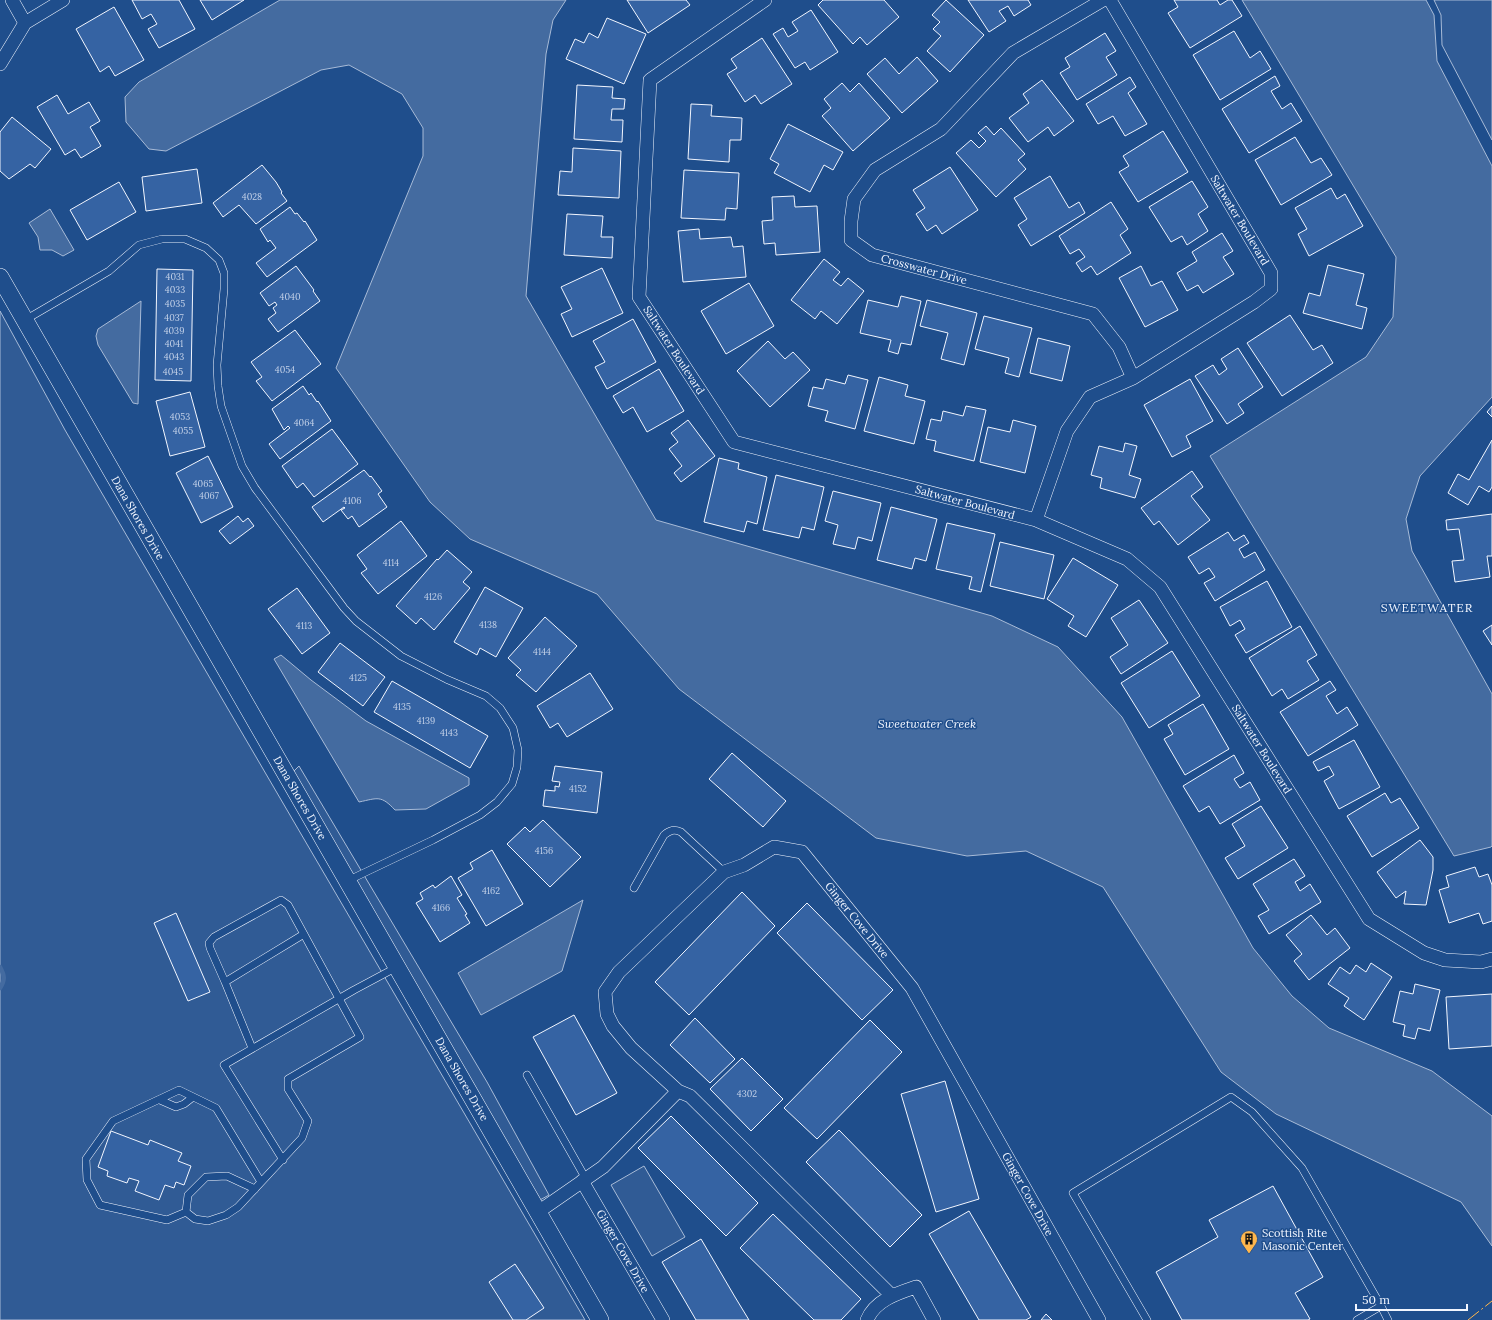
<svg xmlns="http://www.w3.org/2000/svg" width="1492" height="1320" font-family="Lora,serif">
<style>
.built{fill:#305b95;stroke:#a8bbd7}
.water{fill:#446ba0;stroke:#a8bbd7}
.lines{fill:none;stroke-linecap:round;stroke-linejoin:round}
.stream{stroke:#446ba0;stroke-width:4.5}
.building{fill:#3563a3;stroke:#f2f6ff}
.service-casing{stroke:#f2f6ff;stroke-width:8}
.minor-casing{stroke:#f2f6ff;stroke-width:14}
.tertiary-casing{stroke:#f2f6ff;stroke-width:18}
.service{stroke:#1f4e8c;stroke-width:7}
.minor{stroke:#1f4e8c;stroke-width:13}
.tertiary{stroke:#1f4e8c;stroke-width:17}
.power{stroke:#ffb74d;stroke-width:1;stroke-dasharray:14 3 2 3;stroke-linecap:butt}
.labels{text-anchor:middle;stroke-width:3;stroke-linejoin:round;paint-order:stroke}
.number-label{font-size:9px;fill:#c3d1e8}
.street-label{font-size:11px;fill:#f2f6ff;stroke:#1f4e8c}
.poi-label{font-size:11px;fill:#f2f6ff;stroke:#1f4e8c;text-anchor:start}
.neighbourhood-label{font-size:12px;letter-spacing:1px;fill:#f2f6ff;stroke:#1f4e8c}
.water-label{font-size:12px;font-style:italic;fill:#f2f6ff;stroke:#1f4e8c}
</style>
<rect width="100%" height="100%" fill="#1f4e8c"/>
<!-- built -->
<path class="built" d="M1434,0H1492V140L1442,45L1441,15Z
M0,311L65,430L585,1320H0Z
M299,766L487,1082L549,1195L540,1200L293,772Z
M644,1166L685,1237L652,1256L611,1185Z"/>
<!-- water -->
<path class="water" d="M280,0H566L553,20L546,54L526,296L656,520L992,616L1058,647L1122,717L1253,948L1292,996L1329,1028L1432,1071L1492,1116V1246L1461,1202L1276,1114L1221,1072L1103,887L1026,851L967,856L876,838L679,689L597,594L470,539L430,502L336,368L423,156V128L402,94L349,65L321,70L166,151L149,149L126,122L125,97L139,82Z
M1242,0H1426L1434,15L1437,61L1492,166V397L1420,476L1406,519L1412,551L1492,694V846L1491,847L1454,856L1210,456L1366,357L1393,317L1396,257Z
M50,209L74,250L63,256L52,250H40L38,237L29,223Z
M141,301L138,404L133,403L98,345L96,336L98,329Z
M281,655L311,680L366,721L469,778V785L426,809L395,810C381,795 378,798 359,802L274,659Z
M583,900L562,971L481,1015L458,973Z"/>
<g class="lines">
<!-- stream -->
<path class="stream" d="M0,967C5,976 5,980 0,988"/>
</g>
<!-- building -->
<path class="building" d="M132,0H179L195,29L159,48L148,29L157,24L151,14L142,19Z
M200,0H244L212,20Z
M627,0H686L690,5L648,33Z
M823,0H884L899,17L867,45L860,37L853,44L818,5Z
M946,0L984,35L950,72L927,51L941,36L933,29L940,22L932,15Z
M968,0H1028L1031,5L1014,16L1008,6L999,11L1006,21L989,32Z
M1174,0H1217L1220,5L1228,0H1232L1242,16L1190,48L1168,13L1178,7Z
M114,7L144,60L115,76L109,66L100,72L76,29Z
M811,10L838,52L810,70L805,62L795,68L773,34L783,28L788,37L798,31L792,22Z
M607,18L646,34L624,84L566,59L575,39L584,43L589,33L598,38Z
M1234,31L1250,58L1260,51L1271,69L1220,100L1193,55Z
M1105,33L1116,51L1106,57L1117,75L1077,100L1060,73L1070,67L1065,58Z
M762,38L792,84L761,104L755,95L745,102L727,74L737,68L731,59Z
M917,57L938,81L902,113L867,74L885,58L899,74Z
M1275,76L1280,86L1271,91L1282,109L1291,103L1302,121L1249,153L1222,109Z
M1130,77L1136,87L1128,93L1147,124L1125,136L1113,116L1098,124L1086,104Z
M1042,80L1074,121L1054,136L1048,127L1028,142L1009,118L1029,103L1023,94Z
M842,83L850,92L859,83L890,118L853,151L822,116L831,108L824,99Z
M577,85L613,87L612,98L625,99L624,109H612L611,120H623L622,142L574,139Z
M57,95L68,114L89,102L100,121L90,127L101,146L81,158L75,149L65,155L37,107Z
M691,104L712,105L711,116L742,118L741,140H730L729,162L688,159Z
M12,117L51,149L35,168L30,164L9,179L0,171V132Z
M788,124L843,152L833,170L824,165L810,192L774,173L779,164L770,159Z
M986,126L994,135L1001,128L1025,154L1018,160L1026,169L996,197L956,153L971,140L979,148L986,141L978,133Z
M1163,131L1188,172L1138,202L1119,172L1129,166L1123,156Z
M1295,137L1311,163L1321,158L1332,175L1281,205L1255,160Z
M573,148L621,151L619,198L558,195L560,171L572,172Z
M262,165L276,182L282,192L281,193L287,201L256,224L239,205L223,217L213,203Z
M950,167L978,210L942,234L936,225L927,231L916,214L925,208L913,190Z
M197,169L202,203L146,211L142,177Z
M684,170L739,173L737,209L726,208L725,220L681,218Z
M1050,176L1069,208L1079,202L1085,213L1031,246L1018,225L1027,219L1014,198Z
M1192,181L1208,207L1198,214L1208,231L1187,245L1182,236L1171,242L1149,207Z
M119,182L136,212L87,240L70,210Z
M1331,188L1337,199L1345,194L1363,226L1309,256L1298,234L1307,229L1295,208Z
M794,196L795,207L817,206L820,252L776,255L775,243L764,244L762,221L773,220L772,197Z
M1111,202L1128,229L1120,235L1131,253L1097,275L1091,266L1082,272L1076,263L1085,257L1079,249L1070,254L1059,236Z
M290,207L295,214L297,213L304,222L305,221L317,240L267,277L256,263L276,248L270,240L268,242L260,229Z
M567,214L603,216L601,237H613L612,258L564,255Z
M699,229L700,239L731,237L733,247L743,246L746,277L683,282L678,231Z
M1222,233L1233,251L1223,257L1234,274L1203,293L1198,285L1187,291L1177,273L1197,261L1192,252Z
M824,259L840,272L833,280L841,286L848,278L864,291L837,324L821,311L815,319L791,300Z
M1328,265L1364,274L1356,305L1367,308L1362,329L1303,313L1309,293L1320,296Z
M296,266L314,290L313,291L320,301L278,332L268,319L276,313L273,308L277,305L275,302L269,306L260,293Z
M1141,266L1151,286L1162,281L1178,310L1145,327L1119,278Z
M602,268L623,313L572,337L561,314L572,309L561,287Z
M157,269L193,270L191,381L155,380Z
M749,283L774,326L726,354L701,311Z
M901,296L921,301L911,345L901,343L898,354L888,351L891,340L860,333L868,300L898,307Z
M927,300L977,313L964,365L941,359L948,333L920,326Z
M1290,315L1313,350L1322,345L1333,363L1282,396L1247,343Z
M984,316L1032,328L1019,377L1005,373L1009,358L975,349Z
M633,319L656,362L607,389L595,367L605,362L593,341Z
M295,330L321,364L272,401L256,381L262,377L251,362Z
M1038,338L1070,346L1062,381L1030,373Z
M768,341L785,359L793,352L810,370L770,407L737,371Z
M1238,348L1263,387L1238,404L1244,413L1227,424L1195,376L1213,365L1219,375L1227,369L1221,359Z
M659,369L684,411L647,432L633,407L623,413L613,396Z
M848,375L868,380L855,429L825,421L828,411L808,406L813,387L823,389L826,379L845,384Z
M879,377L908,385L905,396L925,401L914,444L864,431Z
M1190,379L1213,421L1186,436L1191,447L1172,457L1144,405Z
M303,386L309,395L311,393L317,402L318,401L331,421L280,459L269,444L290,428L288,426L284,430L272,409Z
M190,392L205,447L170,456L156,401Z
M966,406L986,410L974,461L934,451L936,441L926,439L931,419L941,421L943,411L963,416Z
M1492,406V417L1487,412Z
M688,420L715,456L681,482L674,473L682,466L669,449L678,442L671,433Z
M1013,420L1036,426L1025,473L980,462L988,427L1010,432Z
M332,429L358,464L314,497L303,483L297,488L282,466Z
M1492,440V487L1489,492L1479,486L1468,505L1448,493L1458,474L1469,480Z
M1125,443L1137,446L1129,475L1141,479L1135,498L1100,488L1102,478L1091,475L1099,446L1123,452Z
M208,456L233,507L201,523L176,473Z
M719,458L739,463L738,469L767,477L757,524L747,521L744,532L704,522Z
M364,470L370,477L371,476L382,491L378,494L387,507L359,527L352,516L348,519L341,510L345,508L344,507L323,522L312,507Z
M1192,471L1203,487L1191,496L1210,520L1178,545L1159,521L1154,525L1141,508Z
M776,475L824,487L814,530L802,527L799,538L763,530Z
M833,491L881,503L872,541L858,537L855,549L833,544L838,525L825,521Z
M891,507L937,519L926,561L915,558L912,569L877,560Z
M1492,514V556H1487L1490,577L1455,582L1452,561L1464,560L1459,529L1447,530L1446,520Z
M238,516L243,522L248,518L254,526L230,544L219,531Z
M401,521L427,556L378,594L361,573L367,569L357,555Z
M947,523L995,534L981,592L969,589L972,577L936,569Z
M1228,532L1234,541L1244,535L1249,543L1239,549L1244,558L1255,552L1265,570L1215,601L1204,583L1215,577L1209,568L1199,574L1188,557Z
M1000,542L1054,555L1044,599L990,586Z
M447,550L472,572L463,582L470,588L434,630L421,618L416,624L396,606L437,559L438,560Z
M1073,558L1118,585L1086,637L1068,626L1074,616L1047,599Z
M1267,581L1292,627L1246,653L1235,635L1245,629L1240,620L1230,626L1220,607Z
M485,587L523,608L496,657L480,648L477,655L454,642Z
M297,588L330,633L302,654L268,609Z
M1139,600L1168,643L1121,674L1110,657L1128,645L1111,618Z
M545,617L577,646L536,692L516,675L521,670L508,658Z
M1492,625V645L1483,631Z
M1300,626L1317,655L1307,661L1319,680L1288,699L1282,689L1272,696L1249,658Z
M340,643L385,677L363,706L318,672Z
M1172,651L1200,696L1149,728L1121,683Z
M590,673L613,709L567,737L558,723L550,728L537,706Z
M392,681L488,736L470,768L374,712Z
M1330,681L1336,690L1326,696L1337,714L1347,707L1358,725L1308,756L1280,712Z
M1203,704L1229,749L1185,775L1164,739L1173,734L1168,725Z
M1354,740L1380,787L1339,809L1324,781L1334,775L1329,766L1318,771L1313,762Z
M732,753L786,801L763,827L709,779Z
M1234,755L1244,773L1234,779L1240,788L1250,782L1260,800L1220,824L1209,806L1199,812L1183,786Z
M555,766L602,772L597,813L543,806L545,790L555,791V786L559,787L560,782L552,781Z
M1385,793L1391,803L1400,798L1419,828L1372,857L1347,816Z
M1261,806L1288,848L1238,879L1225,858L1245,846L1232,824Z
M543,820L581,857L550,887L507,844L525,827L530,832Z
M1420,840L1433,857V870L1426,905L1404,904L1406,891L1396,898L1377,872Z
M492,850L523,904L486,926L458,878L473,869L470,863Z
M1294,859L1305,876L1295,882L1300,891L1310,884L1321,902L1269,934L1258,916L1269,910L1253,884Z
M1475,867L1479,877L1488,874L1492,885V921L1483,924L1479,913L1449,923L1439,890L1449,887L1446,876Z
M451,876L462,895L457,898L467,914L465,915L470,923L440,942L416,903L423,899L420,893L433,885L435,888Z
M742,892L775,926L689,1015L655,982Z
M807,903L893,990L862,1020L777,933Z
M176,913L210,992L188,1001L154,923Z
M1311,915L1327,935L1335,928L1350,948L1309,980L1294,961L1302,954L1286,935Z
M1371,963L1392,977L1364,1020L1344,1006L1349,998L1328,984L1340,967L1350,974L1356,965L1366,972Z
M1415,984L1440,990L1430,1031L1418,1028L1415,1039L1403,1036L1405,1025L1393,1022L1400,991L1413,994Z
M1492,994V1046L1449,1049L1446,997Z
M574,1015L617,1093L576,1115L533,1037Z
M695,1018L735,1059L710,1083L670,1045Z
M870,1020L902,1052L817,1139L784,1108Z
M742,1058L783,1099L751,1131L710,1089Z
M945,1081L979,1199L936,1212L901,1094Z
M671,1116L758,1203L726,1236L638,1148Z
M839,1130L922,1215L890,1247L806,1162Z
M111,1131L148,1145L150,1140L182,1153L178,1161L191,1166L184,1185L176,1182L174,1188L165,1185L159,1200L135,1191L139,1181L129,1178L127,1183L107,1176L108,1171L98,1167Z
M1273,1186L1323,1277L1295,1293L1310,1319L1308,1320H1182L1156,1272L1218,1237L1209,1220Z
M969,1211L1031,1317L1026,1320H979L929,1234Z
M773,1214L861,1299L841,1320H814L740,1248Z
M701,1239L735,1297L749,1320H696L685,1301L662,1262Z
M515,1264L544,1308L526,1320H513L489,1282Z
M1046,1314L1052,1320H1041Z"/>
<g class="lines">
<!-- service casing -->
<g class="service-casing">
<path id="service" d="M25,320L109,271L139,245L162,239H185L206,248L219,260L224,273V289L217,365L218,386L221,406L242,466L255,488L344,608L356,621L401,656L446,679L486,696L500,708L513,728L518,750L517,767L512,784L497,802L480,815L433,840L347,881
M634,888L664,835C670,830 674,829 681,832L724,872
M225,982L252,1048
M527,1075L586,1179
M160,1100L176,1107L184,1104L193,1097
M283,1160L224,1065L354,990L397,967
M255,1189L227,1176L206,1177L188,1195L186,1212L195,1219L208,1221L226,1215L238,1207L302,1138L308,1121L288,1089V1079L360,1037L288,905L281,900L214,937L209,943L210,948L225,982L304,934
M186,1212L167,1220L100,1205L87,1180L86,1159L113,1121L179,1090L216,1108L261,1182
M1147,1320L1073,1193L1231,1097L1252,1112L1302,1168L1381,1306L1388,1320
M1357,1320L1381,1306"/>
</g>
<!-- minor casing -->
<g class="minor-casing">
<path id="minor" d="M12,0L25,23
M765,0L650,80L639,297L734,442L1036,520L1127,559L1160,587L1369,919L1424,953L1445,960L1481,962L1492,959
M1103,0L1013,53L941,129L875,170L854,199L851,221V240L872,255L1093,314L1119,347L1133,378
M0,64L25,23L63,0
M1036,520L1067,431L1090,397L1133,378L1254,302L1271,289V273L1110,0
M582,1181L663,1320
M538,1212L603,1167L678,1091
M891,1295L690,1096L678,1091L631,1048L613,1026L607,1014L605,992L619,972L724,872L744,865L774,847L802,852L912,988L1099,1320
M867,1320C875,1300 898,1293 916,1287L934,1320"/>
</g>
<!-- tertiary casing -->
<g class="tertiary-casing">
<path id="tertiary" d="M0,277L600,1320"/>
</g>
<!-- service -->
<use href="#service" class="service"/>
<!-- minor -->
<use href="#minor" class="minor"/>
<!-- tertiary -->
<use href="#tertiary" class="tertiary"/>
<!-- power -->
<path class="power" d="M1468,1320L1492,1301"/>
</g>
<!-- icons -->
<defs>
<g id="building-pin" transform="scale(0.9)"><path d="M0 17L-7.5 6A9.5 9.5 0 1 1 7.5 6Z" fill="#ffb74d" stroke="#1f4e8c"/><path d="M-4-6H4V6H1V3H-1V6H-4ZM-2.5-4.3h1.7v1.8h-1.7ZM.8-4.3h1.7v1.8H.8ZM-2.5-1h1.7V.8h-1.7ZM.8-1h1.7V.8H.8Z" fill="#111"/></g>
</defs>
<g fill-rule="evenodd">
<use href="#building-pin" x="1249" y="1239"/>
</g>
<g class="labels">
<!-- number labels -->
<g class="number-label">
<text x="252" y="200">4028</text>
<text x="175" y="280">4031</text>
<text x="175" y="293">4033</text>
<text x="290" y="300">4040</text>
<text x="175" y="307">4035</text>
<text x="174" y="321">4037</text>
<text x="174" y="334">4039</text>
<text x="174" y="347">4041</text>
<text x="174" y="360">4043</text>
<text x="285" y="373">4054</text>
<text x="173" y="375">4045</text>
<text x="180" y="420">4053</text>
<text x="304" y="426">4064</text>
<text x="183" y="434">4055</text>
<text x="203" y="487">4065</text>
<text x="209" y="499">4067</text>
<text x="352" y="504">4106</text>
<text x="391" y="566">4114</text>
<text x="433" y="600">4126</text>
<text x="488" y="628">4138</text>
<text x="304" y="629">4113</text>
<text x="542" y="655">4144</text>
<text x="358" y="681">4125</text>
<text x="402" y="710">4135</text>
<text x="426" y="724">4139</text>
<text x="449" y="736">4143</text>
<text x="578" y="792">4152</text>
<text x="544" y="854">4156</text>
<text x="491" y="894">4162</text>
<text x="441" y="911">4166</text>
<text x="747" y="1097">4302</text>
</g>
<!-- street labels -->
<g class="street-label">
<text transform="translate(1240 220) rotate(59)" y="4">Saltwater Boulevard</text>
<text transform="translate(924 269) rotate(15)" y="4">Crosswater Drive</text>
<text transform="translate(674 350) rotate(57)" y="4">Saltwater Boulevard</text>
<text transform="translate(965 502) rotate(15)" y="4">Saltwater Boulevard</text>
<text transform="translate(138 518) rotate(60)" y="4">Dana Shores Drive</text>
<text transform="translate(1262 749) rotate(58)" y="4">Saltwater Boulevard</text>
<text transform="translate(300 798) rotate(60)" y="4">Dana Shores Drive</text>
<text transform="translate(857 920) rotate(51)" y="4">Ginger Cove Drive</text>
<text transform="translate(462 1079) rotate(60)" y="4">Dana Shores Drive</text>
<text transform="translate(1028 1194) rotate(61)" y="4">Ginger Cove Drive</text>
<text transform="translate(623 1251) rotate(60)" y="4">Ginger Cove Drive</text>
</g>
<!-- poi labels -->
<g class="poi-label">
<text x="1262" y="1237">Scottish Rite<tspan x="1262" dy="13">Masonic Center</tspan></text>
</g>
<!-- neighbourhood labels -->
<g class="neighbourhood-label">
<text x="1427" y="612">SWEETWATER</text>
</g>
<!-- water labels -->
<g class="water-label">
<text x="927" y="728">Sweetwater Creek</text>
</g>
</g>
<!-- scale -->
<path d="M1356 1304v6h111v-6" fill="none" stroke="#f2f6ff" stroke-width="2"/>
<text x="1362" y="1304" font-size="12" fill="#f2f6ff" stroke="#1f4e8c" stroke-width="3" paint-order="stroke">50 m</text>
</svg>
